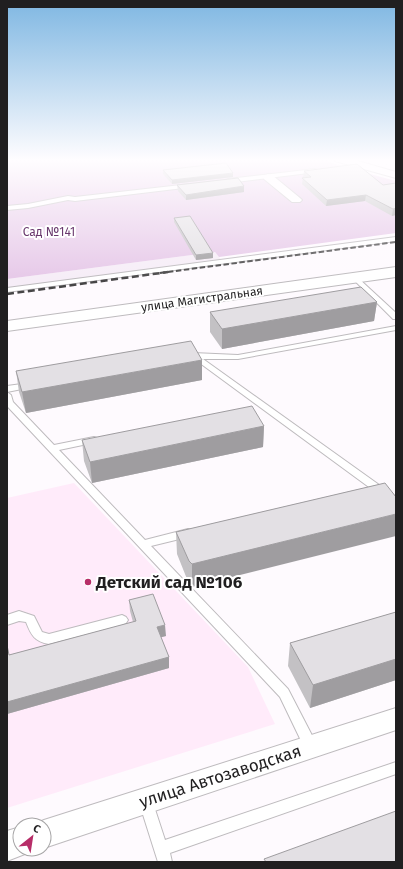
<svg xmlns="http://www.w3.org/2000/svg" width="403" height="869" font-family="'Fira Sans',sans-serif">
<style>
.built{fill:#f6edf7}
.education{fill:#ffebfa}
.green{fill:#e6c8e8}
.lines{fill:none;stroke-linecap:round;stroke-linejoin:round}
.service-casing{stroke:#bebbbe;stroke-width:2}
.minor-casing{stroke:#bebbbe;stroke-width:2}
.secondary-casing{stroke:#bebbbe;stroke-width:2}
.service{fill:#fff;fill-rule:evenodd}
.minor{fill:#fff;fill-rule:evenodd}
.secondary{fill:#fff;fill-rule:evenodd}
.rail-far1{stroke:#464546;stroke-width:2;stroke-dasharray:5.5 2.5;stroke-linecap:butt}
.rail{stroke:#464546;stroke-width:2.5;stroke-dasharray:7 3.5;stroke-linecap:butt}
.wall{fill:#c3c1c4}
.shaded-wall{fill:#9f9da0}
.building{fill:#e3e0e4;stroke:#9f9da0}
.poi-dot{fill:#b72d68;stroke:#fff;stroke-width:1.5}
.labels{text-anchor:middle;stroke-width:4;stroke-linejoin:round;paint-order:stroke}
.far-park-label{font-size:12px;fill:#69386d;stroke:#fff}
.far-street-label{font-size:12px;fill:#201f20;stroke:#fff}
.near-poi-label{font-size:17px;font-weight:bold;fill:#201f20;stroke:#fff;text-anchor:start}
.near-street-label{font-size:17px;fill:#201f20;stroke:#fff}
</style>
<rect width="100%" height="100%" fill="#fefafe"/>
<!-- built -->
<path class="built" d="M215,252L223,262L7,290V279Z"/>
<!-- education -->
<path class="education" d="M74,483L248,667L275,724L7,808V498Z"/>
<!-- green -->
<path class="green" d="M7,159H321L344,167L396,181V233L219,257L215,252L7,279Z"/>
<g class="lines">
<!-- service casing -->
<g class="service-casing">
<path id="service" d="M315,169L318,171L317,172L228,183L225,181L228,179Z
M190,184L193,186L192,187L75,201L68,200L28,208L7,210V206L28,204L68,196L75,197Z
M396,237V241L7,292V288Z
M355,276L357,277L396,313V319H393L353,279V277Z
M396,326V330L238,359H203L396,497V505L392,504L193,358H184L183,356L184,354L193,353L238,355Z
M29,383L33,385L32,387L7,392V386Z
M7,392L11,395L13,402L54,445L94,437L97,438L99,440L97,442L59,450L145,540L188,529L192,530L193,533L192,536L151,546L288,689L318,747L316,751L311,753L306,751L280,697L7,406Z
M19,611L34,616L42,632L49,634L122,615L126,617L128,620L126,623L122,625L49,644C35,642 31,635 26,622L19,621L7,625V615Z
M396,762V774L170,853L172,862H158L139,802L141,797L146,795L151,797L165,840Z"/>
</g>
<!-- minor casing -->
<g class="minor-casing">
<path id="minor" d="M334,159H351L396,172V178L335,161Z
M268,174L272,175L300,198L302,200L300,202H292L264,179L263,177Z
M396,708V730L44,848V825H33L44,820Z
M20,827V849H32L30,852L7,861V831Z"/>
</g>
<!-- secondary casing -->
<g class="secondary-casing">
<path id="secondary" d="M396,267V277L7,331V321Z"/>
</g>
<!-- service -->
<use href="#service" class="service"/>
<!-- minor -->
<use href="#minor" class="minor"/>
<!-- secondary -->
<use href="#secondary" class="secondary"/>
<!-- rail-far1 -->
<path class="rail-far1" d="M160,273L396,242"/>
<!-- rail -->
<path class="rail" d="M7,294L168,272"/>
</g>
<!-- wall -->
<path class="wall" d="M163,170L233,177L172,184L163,174Z
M304,171L383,185L396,215L392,216L365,201L326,206L302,184Z
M177,185L244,192L186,200L178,191Z
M174,218L213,258L196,260L174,222Z
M377,302L374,321L222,349L210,332V312Z
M16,371L202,380L26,413L19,392Z
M264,426L263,447L92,483L84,461L82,440Z
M385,483L192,587L189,584L177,554L176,532Z
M129,600L166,636L161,637L169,657V668L7,714V643L9,655L133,622L130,611Z
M396,612V680L310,708L288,666L290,643Z"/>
<!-- shaded-wall -->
<path class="shaded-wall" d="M233,173V177L172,184V180Z
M244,186V192L186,200V195Z
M366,195L365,201L326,206L327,200Z
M396,208V215L392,216L393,209Z
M213,253V258L196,260V255Z
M377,302L374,321L222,349V329Z
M202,360V380L26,413L22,392Z
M264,426L263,447L92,483L90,462Z
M396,514V536L192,587V564Z
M165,625L166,636L158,638L157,627Z
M169,657V668L7,714V702Z
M396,659V680L310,708L313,685Z"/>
<!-- building -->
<path class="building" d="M226,163L233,173L172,180L163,170Z
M357,164L383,185L396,183V208L393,209L366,195L327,200L302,178L311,177L304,171Z
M238,178L244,186L186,195L177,185Z
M190,216L213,253L196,255L174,218Z
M361,287L377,302L222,329L210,312Z
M191,341L202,360L22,392L16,371Z
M252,406L264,426L90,462L82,440Z
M385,483L396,497V514L192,564L189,561L176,532Z
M153,594L165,625L157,627L169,657L7,702V645L9,655L136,621L129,600Z
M396,612V659L313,685L290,643Z
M396,811V862H266L264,859Z"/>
<!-- sky -->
<linearGradient id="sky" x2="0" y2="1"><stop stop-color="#7fb7e2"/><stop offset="0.57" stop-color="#fffdff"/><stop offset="1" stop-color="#fffdff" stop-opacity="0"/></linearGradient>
<rect width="403" height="281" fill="url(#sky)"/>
<!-- markers -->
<circle class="poi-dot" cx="88" cy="582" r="4"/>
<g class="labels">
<!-- far-park labels -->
<g class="far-park-label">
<text x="49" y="236">Сад №141</text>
</g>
<!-- far-street labels -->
<g class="far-street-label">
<text transform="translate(202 299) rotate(-8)" y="4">улица Магистральная</text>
</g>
<!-- near-poi labels -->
<g class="near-poi-label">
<text x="96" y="588">Детский сад №106</text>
</g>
<!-- near-street labels -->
<g class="near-street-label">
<text transform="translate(220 776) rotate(-18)" y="6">улица Автозаводская</text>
</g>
</g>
<!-- border -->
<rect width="403" height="869" fill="none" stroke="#201f20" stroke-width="16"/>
<!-- north arrow -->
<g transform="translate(32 837) rotate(30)"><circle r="19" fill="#ffffff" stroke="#a6a5a6"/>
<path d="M0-3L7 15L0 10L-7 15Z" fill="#b72d68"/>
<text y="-6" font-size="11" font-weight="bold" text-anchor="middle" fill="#201f20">С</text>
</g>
</svg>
